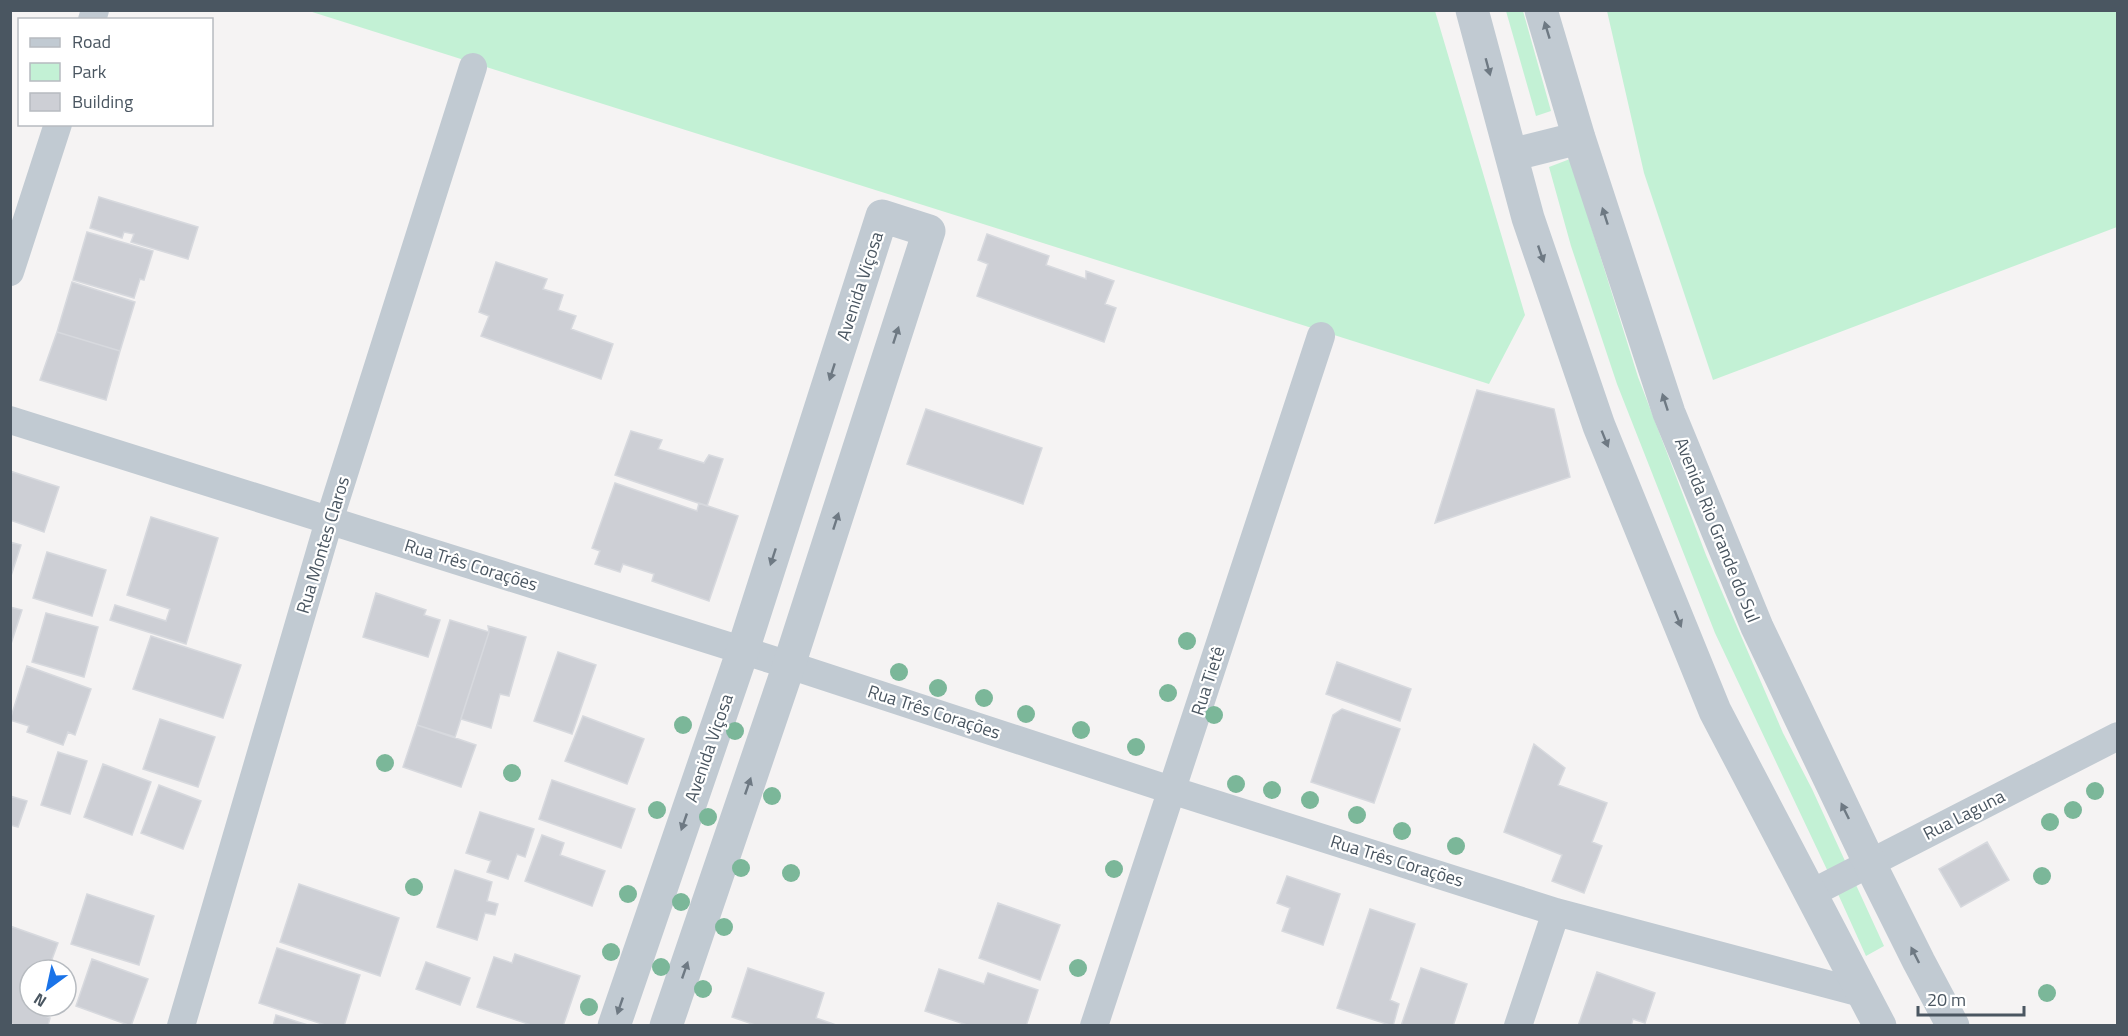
<svg xmlns="http://www.w3.org/2000/svg" width="2128" height="1036" font-family="'Titillium Web',sans-serif">
<style>
.green{fill:#c3f1d5}
.building{fill:#cdcfd5;stroke:#d7d9de;stroke-width:1.5}
.lines{fill:none;stroke-linecap:round;stroke-linejoin:round}
.minor{stroke:#c1cad2;stroke-width:28}
.tertiary{stroke:#c1cad2;stroke-width:33}
.tree{fill:#7bb799}
.oneway{fill:#6e7983}
.labels{text-anchor:middle;stroke-width:4.5;stroke-linejoin:round;paint-order:stroke}
.street-label{font-size:18px;fill:#4a5661;stroke:#fff}
</style>
<rect width="100%" height="100%" fill="#f5f3f3"/>
<!-- green -->
<path class="green" d="M309,11H1435L1525,315L1489,384Z
M1506,11H1523L1551,111L1536,116Z
M1607,11H2117V227L1713,380L1644,173Z
M1570,159L1638,377L1706,555L1783,733L1812,789L1884,946L1866,956L1829,874L1715,633L1617,384L1571,246L1549,167Z"/>
<!-- building -->
<path class="building" d="M99,197L198,227L188,259L131,242L134,234L124,232L122,238L90,228Z
M87,232L153,251L144,280L140,279L134,298L73,280Z
M987,234L1049,256L1046,265L1086,279V271L1114,281L1105,304L1116,308L1104,342L977,296L988,264L978,260Z
M496,262L547,279L543,289L563,295L558,310L576,316L571,329L613,344L601,379L481,336L489,316L479,312Z
M72,282L135,302L120,351L57,332Z
M57,332L120,351L106,400L40,380Z
M1477,390L1554,409L1570,477L1435,523Z
M926,409L1042,448L1023,504L907,464Z
M631,431L662,440L658,449L704,463L709,455L723,459L707,506L615,475Z
M10,471L59,487L44,532L10,520Z
M615,483L697,511L699,503L738,516L709,601L652,581L654,574L623,564L620,572L595,564L600,551L592,548Z
M151,517L218,538L186,644L110,620L115,605L166,621L170,609L127,595Z
M10,542L21,545L10,579Z
M47,552L106,570L92,616L33,598Z
M376,593L426,610L424,615L440,620L428,657L363,637Z
M10,607L22,610L10,647Z
M46,613L98,627L84,677L32,662Z
M450,620L489,632L455,737L417,725Z
M488,626L526,637L509,696L500,694L491,728L461,719L489,632Z
M151,636L241,665L223,718L133,689Z
M558,652L596,665L572,734L534,721Z
M1337,662L1411,689L1400,721L1326,694Z
M27,666L91,689L75,735L68,732L63,745L27,732L29,726L10,720Z
M1342,709L1400,729L1374,803L1311,782L1333,715Z
M583,716L644,739L627,784L565,761Z
M160,719L215,737L198,787L143,769Z
M417,725L476,745L461,787L403,767Z
M1534,744L1565,768L1558,785L1607,803L1592,842L1602,846L1584,893L1552,881L1562,855L1504,832Z
M58,752L87,761L70,814L41,805Z
M103,764L151,782L132,835L84,817Z
M552,780L635,809L621,848L539,819Z
M159,785L201,801L183,849L141,833Z
M10,796L27,801L18,827L10,825Z
M480,812L534,829L525,857L517,854L508,879L487,872L491,861L466,853Z
M542,835L564,843L560,855L605,871L592,906L525,881Z
M1987,842L2009,880L1961,907L1939,869Z
M455,870L492,882L487,901L498,904L495,915L485,913L477,940L437,927Z
M1287,876L1340,894L1323,945L1282,931L1290,908L1277,903Z
M299,884L399,918L380,976L280,942Z
M87,894L154,916L139,965L71,944Z
M998,903L1060,925L1040,980L979,958Z
M1370,909L1415,924L1390,1000L1399,1004L1393,1026L1337,1008Z
M10,926L58,943L48,970H30V1006H35L33,1011L50,1018L48,1026H17L10,1023Z
M277,948L360,975L344,1026H328L259,1003Z
M515,954L580,976L563,1026H534L477,1007L494,957L512,963Z
M92,959L148,979L131,1026L76,1006Z
M426,962L470,978L460,1005L416,989Z
M748,968L824,993L816,1018L839,1026H758L732,1017Z
M1421,968L1467,984L1453,1026H1401Z
M939,969L984,984L988,973L1038,990L1026,1026H970L925,1011Z
M1597,972L1655,993L1645,1023L1633,1019L1631,1026H1578Z
M276,1015L308,1025V1026H273Z"/>
<g class="lines">
<!-- minor -->
<path class="minor" d="M92,20L95,10
M10,272L58,124
M10,420L789,665L1171,790L1556,912L1861,993
M1810,894L2118,736
M181,1026L329,521L473,67
M1094,1026L1321,336
M1518,1026L1556,912"/>
<!-- tertiary -->
<path class="tertiary" d="M1472,10L1528,218L1599,426L1715,711L1880,1026
M1541,10L1579,138L1669,413L1757,627L1870,864L1919,962L1953,1026
M1511,155L1579,138
M614,1026L743,650L882,216L929,231L789,665L666,1026"/>
</g>
<!-- trees -->
<g class="tree">
<circle cx="1187" cy="641" r="9"/>
<circle cx="899" cy="672" r="9"/>
<circle cx="938" cy="688" r="9"/>
<circle cx="1168" cy="693" r="9"/>
<circle cx="984" cy="698" r="9"/>
<circle cx="1026" cy="714" r="9"/>
<circle cx="1214" cy="715" r="9"/>
<circle cx="683" cy="725" r="9"/>
<circle cx="1081" cy="730" r="9"/>
<circle cx="735" cy="731" r="9"/>
<circle cx="1136" cy="747" r="9"/>
<circle cx="385" cy="763" r="9"/>
<circle cx="512" cy="773" r="9"/>
<circle cx="1236" cy="784" r="9"/>
<circle cx="1272" cy="790" r="9"/>
<circle cx="2095" cy="791" r="9"/>
<circle cx="772" cy="796" r="9"/>
<circle cx="1310" cy="800" r="9"/>
<circle cx="657" cy="810" r="9"/>
<circle cx="2073" cy="810" r="9"/>
<circle cx="1357" cy="815" r="9"/>
<circle cx="708" cy="817" r="9"/>
<circle cx="2050" cy="822" r="9"/>
<circle cx="1402" cy="831" r="9"/>
<circle cx="1456" cy="846" r="9"/>
<circle cx="741" cy="868" r="9"/>
<circle cx="1114" cy="869" r="9"/>
<circle cx="791" cy="873" r="9"/>
<circle cx="2042" cy="876" r="9"/>
<circle cx="414" cy="887" r="9"/>
<circle cx="628" cy="894" r="9"/>
<circle cx="681" cy="902" r="9"/>
<circle cx="724" cy="927" r="9"/>
<circle cx="611" cy="952" r="9"/>
<circle cx="661" cy="967" r="9"/>
<circle cx="1078" cy="968" r="9"/>
<circle cx="703" cy="989" r="9"/>
<circle cx="2047" cy="993" r="9"/>
<circle cx="589" cy="1007" r="9"/>
</g>
<!-- one-way arrows -->
<defs><path id="oneway-solid" d="M-6-.8H1V-3.2L6.5 0L1 3.2V.8H-6Z" transform="scale(1.5)"/></defs>
<g class="oneway">
<use href="#oneway-solid" transform="translate(1547 30) rotate(-107)"/>
<use href="#oneway-solid" transform="translate(1488 67) rotate(75)"/>
<use href="#oneway-solid" transform="translate(1605 216) rotate(-108)"/>
<use href="#oneway-solid" transform="translate(1541 254) rotate(71)"/>
<use href="#oneway-solid" transform="translate(896 335) rotate(-72)"/>
<use href="#oneway-solid" transform="translate(832 372) rotate(108)"/>
<use href="#oneway-solid" transform="translate(1665 402) rotate(-108)"/>
<use href="#oneway-solid" transform="translate(1605 439) rotate(68)"/>
<use href="#oneway-solid" transform="translate(836 521) rotate(-72)"/>
<use href="#oneway-solid" transform="translate(773 557) rotate(108)"/>
<use href="#oneway-solid" transform="translate(1678 619) rotate(68)"/>
<use href="#oneway-solid" transform="translate(748 786) rotate(-71)"/>
<use href="#oneway-solid" transform="translate(1845 811) rotate(-116)"/>
<use href="#oneway-solid" transform="translate(684 822) rotate(109)"/>
<use href="#oneway-solid" transform="translate(1915 955) rotate(-117)"/>
<use href="#oneway-solid" transform="translate(685 970) rotate(-71)"/>
<use href="#oneway-solid" transform="translate(620 1006) rotate(109)"/>
</g>
<g class="labels">
<!-- street labels -->
<g class="street-label">
<text transform="translate(860 286) rotate(-72)" y="6">Avenida Viçosa</text>
<text transform="translate(1717 530) rotate(68)" y="6">Avenida Rio Grande do Sul</text>
<text transform="translate(323 545) rotate(-73)" y="6">Rua Montes Claros</text>
<text transform="translate(471 565) rotate(17)" y="6">Rua Três Corações</text>
<text transform="translate(1208 681) rotate(-72)" y="6">Rua Tietê</text>
<text transform="translate(934 712) rotate(18)" y="6">Rua Três Corações</text>
<text transform="translate(709 748) rotate(-71)" y="6">Avenida Viçosa</text>
<text transform="translate(1964 815) rotate(-27)" y="6">Rua Laguna</text>
<text transform="translate(1397 861) rotate(17)" y="6">Rua Três Corações</text>
</g>
</g>
<!-- border -->
<rect width="2128" height="1036" fill="none" stroke="#4a5661" stroke-width="24"/>
<!-- legend -->
<rect x="18" y="18" width="195" height="108" fill="#ffffff" stroke="#b7bbc0" stroke-width="1.5"/>
<rect x="30" y="38" width="30" height="9" fill="#c1cad2" stroke="#b7bbc0" stroke-width="1.5"/>
<text x="72" y="48" font-size="18" fill="#4a5661">Road</text>
<rect x="30" y="63" width="30" height="18" fill="#c3f1d5" stroke="#b7bbc0" stroke-width="1.5"/>
<text x="72" y="78" font-size="18" fill="#4a5661">Park</text>
<rect x="30" y="93" width="30" height="18" fill="#cdcfd5" stroke="#b7bbc0" stroke-width="1.5"/>
<text x="72" y="108" font-size="18" fill="#4a5661">Building</text>
<!-- north arrow -->
<g transform="translate(48 988) rotate(213)"><circle r="28" fill="#ffffff" stroke="#b7bbc0" stroke-width="1.5"/>
<path d="M0-4.5L10 22L0 15L-10 22Z" fill="#1a73e8"/>
<text y="-9" font-size="16" font-weight="bold" text-anchor="middle" fill="#4a5661">N</text>
</g>
<!-- scale -->
<path d="M1918 1006v9h106v-9" fill="none" stroke="#4a5661" stroke-width="3"/>
<text x="1927" y="1006" font-size="18" fill="#4a5661" stroke="#ffffff" stroke-width="4.5" paint-order="stroke">20 m</text>
</svg>
